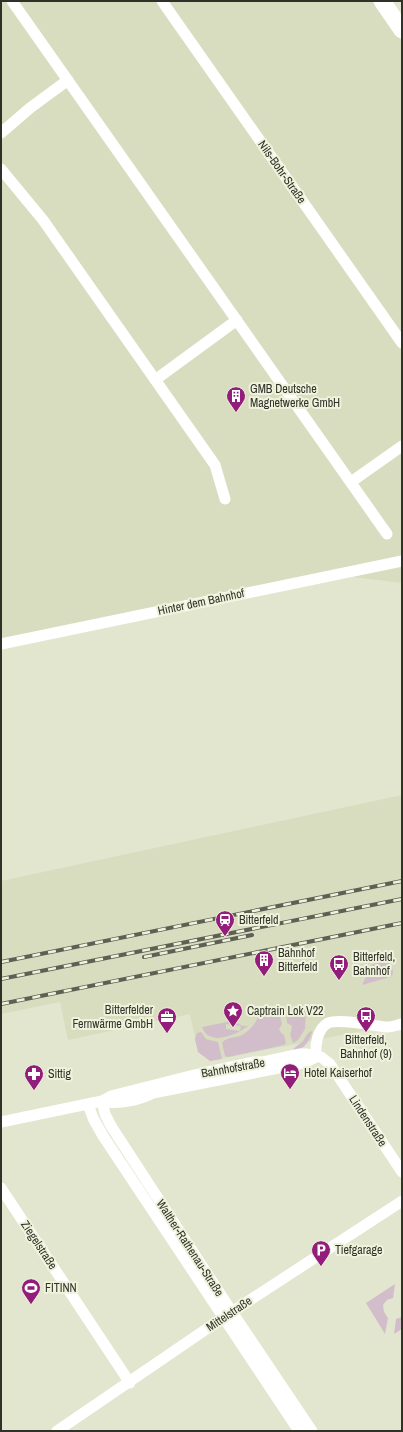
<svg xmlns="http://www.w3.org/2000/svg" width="403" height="1432" font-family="'Archivo Narrow',sans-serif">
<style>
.built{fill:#d8ddbf}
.green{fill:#d2becb;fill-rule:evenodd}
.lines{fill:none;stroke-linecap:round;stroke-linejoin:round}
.street{stroke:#fff;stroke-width:11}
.primary{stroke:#fff;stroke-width:17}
.rail-casing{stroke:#5e6054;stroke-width:4}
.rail{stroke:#eff3dc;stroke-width:2.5;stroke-dasharray:8;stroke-linecap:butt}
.labels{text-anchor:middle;stroke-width:4;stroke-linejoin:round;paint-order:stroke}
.street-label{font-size:12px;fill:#303229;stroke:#eff3dc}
.poi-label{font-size:12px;fill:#303229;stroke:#eff3dc;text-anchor:start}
</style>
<rect width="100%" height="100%" fill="#e2e6cf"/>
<!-- built -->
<path class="built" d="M1,1H374L402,42V583L353,577L1,646Z
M402,795V1023L210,1061L198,1052L190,1014L68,1040L60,1002L1,1014V881Z"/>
<!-- green -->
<path class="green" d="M382,960C390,961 393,967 393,974L390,977L362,985L372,965Z
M299,1008L305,1011L306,1014L305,1029L298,1040L293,1043L290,1034L291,1032L292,1026L287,1023L286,1012Z
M273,1014L280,1016L282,1024L279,1029L282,1034L284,1035L286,1043L284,1045L228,1057L225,1056L222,1043C226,1037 234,1038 240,1036C248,1032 255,1025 258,1017Z
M232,1021L243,1026H248C236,1035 209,1047 202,1027ZM226,1024L241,1026L240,1031L226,1029Z
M312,1031V1033C308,1043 304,1050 293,1050C295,1046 299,1045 303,1041C306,1037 306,1033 312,1031Z
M201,1032L206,1039L218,1042L222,1059L210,1061L198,1052L195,1039L197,1033Z
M395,1284L393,1298L387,1300L383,1305L384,1312L388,1318L385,1334L366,1303Z
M402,1317V1329L394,1334L396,1319Z"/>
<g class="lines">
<!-- street -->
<path class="street" d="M12,1L387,534
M162,1L402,343
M1,133L30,108L68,80
M1,169L43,220L215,465L225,499
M155,380L237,320
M351,482L402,446
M1,644L402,561
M316,1057C315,1045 317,1029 328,1023C339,1018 373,1026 387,1027C392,1027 397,1025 402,1024
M102,1101L105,1114L111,1126L232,1312L312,1431
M102,1101C118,1105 139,1100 153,1093L304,1063L316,1057
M88,1104L93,1118L103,1136L299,1431
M1,1122L102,1101L111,1096L194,1075L239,1065L254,1062H263L300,1054H306L321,1057L330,1064L402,1172
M1,1188L130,1383
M57,1431L224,1317L402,1201"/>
<!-- primary -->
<path class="primary" d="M382,1L402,30"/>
<!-- rail casing -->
<g class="rail-casing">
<path id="rail" d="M144,957L252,935
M1,962L402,881
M1,979L402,899
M1,1004L402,923"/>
</g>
<!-- rail -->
<use href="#rail" class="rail"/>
</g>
<!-- icons -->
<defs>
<g id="building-pin" transform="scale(1)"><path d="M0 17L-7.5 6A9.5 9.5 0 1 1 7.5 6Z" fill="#931d7b" stroke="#eff3dc"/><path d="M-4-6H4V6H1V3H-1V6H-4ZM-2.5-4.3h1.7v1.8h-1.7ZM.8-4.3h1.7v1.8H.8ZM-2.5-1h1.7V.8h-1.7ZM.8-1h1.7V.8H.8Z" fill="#fff"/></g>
<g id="station-pin" transform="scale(1)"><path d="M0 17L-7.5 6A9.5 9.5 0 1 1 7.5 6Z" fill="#931d7b" stroke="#eff3dc"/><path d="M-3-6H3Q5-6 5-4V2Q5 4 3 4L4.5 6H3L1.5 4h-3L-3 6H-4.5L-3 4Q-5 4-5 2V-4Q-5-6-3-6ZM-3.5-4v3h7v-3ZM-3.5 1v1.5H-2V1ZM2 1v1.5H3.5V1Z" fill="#fff"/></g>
<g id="bus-pin" transform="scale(1)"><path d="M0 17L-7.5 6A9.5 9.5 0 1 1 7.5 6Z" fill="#931d7b" stroke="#eff3dc"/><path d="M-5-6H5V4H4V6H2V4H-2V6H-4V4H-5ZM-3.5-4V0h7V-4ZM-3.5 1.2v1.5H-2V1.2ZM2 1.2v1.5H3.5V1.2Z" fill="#fff"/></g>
<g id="sight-pin" transform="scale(1)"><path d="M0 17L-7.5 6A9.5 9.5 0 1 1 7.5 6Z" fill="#931d7b" stroke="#eff3dc"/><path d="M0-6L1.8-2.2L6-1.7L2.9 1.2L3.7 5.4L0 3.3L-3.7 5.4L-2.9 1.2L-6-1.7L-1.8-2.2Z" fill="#fff"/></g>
<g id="office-pin" transform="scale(1)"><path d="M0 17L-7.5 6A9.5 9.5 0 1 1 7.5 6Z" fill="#931d7b" stroke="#eff3dc"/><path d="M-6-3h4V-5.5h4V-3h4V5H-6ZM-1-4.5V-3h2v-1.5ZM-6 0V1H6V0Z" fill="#fff"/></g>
<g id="hotel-pin" transform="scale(1)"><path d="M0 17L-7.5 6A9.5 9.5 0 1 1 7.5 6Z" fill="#931d7b" stroke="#eff3dc"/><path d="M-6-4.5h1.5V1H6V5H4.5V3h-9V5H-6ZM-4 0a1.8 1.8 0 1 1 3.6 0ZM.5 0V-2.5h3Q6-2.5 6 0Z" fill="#fff"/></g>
<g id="pharmacy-pin" transform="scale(1)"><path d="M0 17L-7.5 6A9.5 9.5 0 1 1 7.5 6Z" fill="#931d7b" stroke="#eff3dc"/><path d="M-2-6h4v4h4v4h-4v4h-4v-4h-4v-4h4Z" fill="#fff"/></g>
<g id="parking-pin" transform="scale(1)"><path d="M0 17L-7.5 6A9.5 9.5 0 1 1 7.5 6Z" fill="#931d7b" stroke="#eff3dc"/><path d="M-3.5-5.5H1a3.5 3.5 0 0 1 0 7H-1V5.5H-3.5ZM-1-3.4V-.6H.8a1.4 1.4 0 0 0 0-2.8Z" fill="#fff"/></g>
<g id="stadium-pin" transform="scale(1)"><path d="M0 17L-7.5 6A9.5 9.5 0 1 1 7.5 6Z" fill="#931d7b" stroke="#eff3dc"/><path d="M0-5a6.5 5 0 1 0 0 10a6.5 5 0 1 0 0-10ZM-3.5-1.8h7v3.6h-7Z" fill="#fff"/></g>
</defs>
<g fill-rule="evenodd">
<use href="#building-pin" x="236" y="396"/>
<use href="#station-pin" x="225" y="920"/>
<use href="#building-pin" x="264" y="960"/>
<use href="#bus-pin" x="339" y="964"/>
<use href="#sight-pin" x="233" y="1011"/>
<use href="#bus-pin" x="366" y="1016"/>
<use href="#office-pin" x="167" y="1017"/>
<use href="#hotel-pin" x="290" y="1073"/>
<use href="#pharmacy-pin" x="34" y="1074"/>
<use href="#parking-pin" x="321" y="1250"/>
<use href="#stadium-pin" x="31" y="1288"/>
</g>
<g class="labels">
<!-- street labels -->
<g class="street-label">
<text transform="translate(282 172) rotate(55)" y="4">Nils-Bohr-Straße</text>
<text transform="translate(201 602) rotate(-12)" y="4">Hinter dem Bahnhof</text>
<text transform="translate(233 1068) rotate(-10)" y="4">Bahnhofstraße</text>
<text transform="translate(368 1121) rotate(57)" y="4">Lindenstraße</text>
<text transform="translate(39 1245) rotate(57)" y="4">Ziegelstraße</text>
<text transform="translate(190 1248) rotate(57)" y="4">Walther-Rathenau-Straße</text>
<text transform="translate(229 1314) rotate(-34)" y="4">Mittelstraße</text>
</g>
<!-- poi labels -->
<g class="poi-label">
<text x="250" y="393">GMB Deutsche<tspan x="250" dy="14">Magnetwerke GmbH</tspan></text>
<text x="239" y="924">Bitterfeld</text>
<text x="278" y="957">Bahnhof<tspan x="278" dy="14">Bitterfeld</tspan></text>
<text x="353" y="961">Bitterfeld,<tspan x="353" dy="14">Bahnhof</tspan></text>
<text x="153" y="1014" text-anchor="end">Bitterfelder<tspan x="153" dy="14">Fernwärme GmbH</tspan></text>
<text x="247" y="1015">Captrain Lok V22</text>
<text x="366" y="1044" text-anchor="middle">Bitterfeld,<tspan x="366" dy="14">Bahnhof (9)</tspan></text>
<text x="304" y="1077">Hotel Kaiserhof</text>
<text x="48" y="1078">Sittig</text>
<text x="335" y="1254">Tiefgarage</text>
<text x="45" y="1292">FITINN</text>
</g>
</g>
<!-- border -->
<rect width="403" height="1432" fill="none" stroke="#303229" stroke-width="4"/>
</svg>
